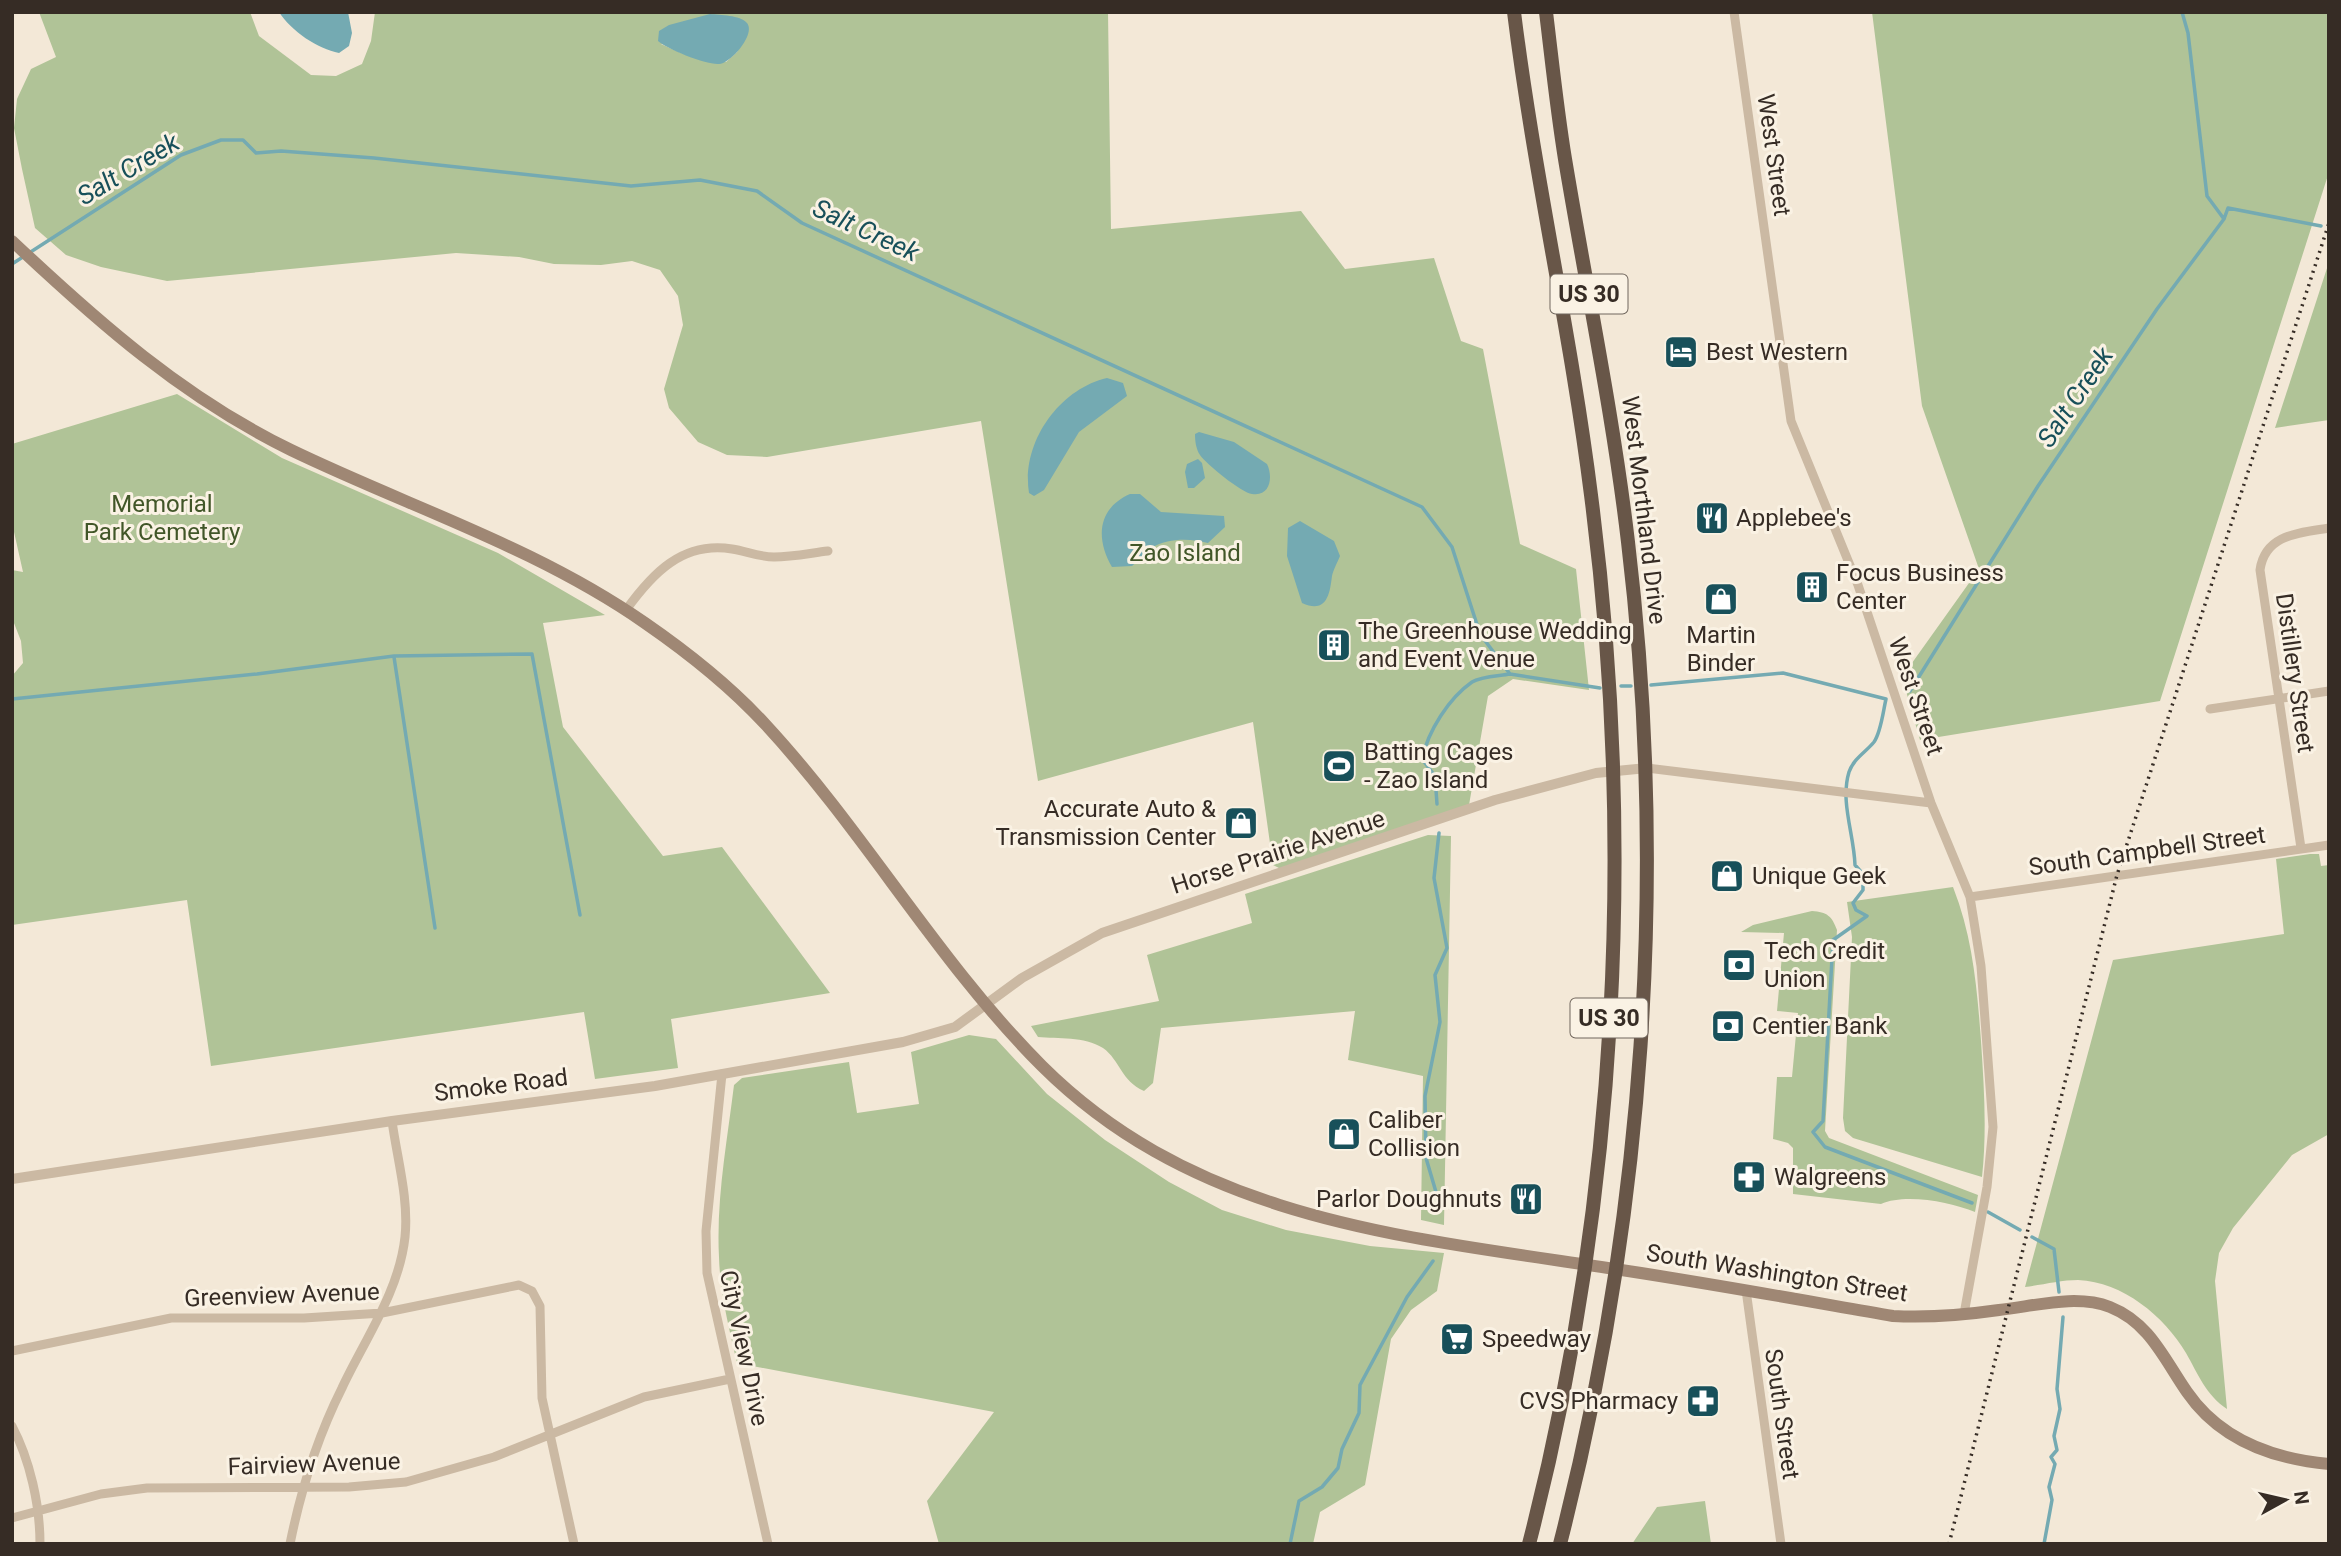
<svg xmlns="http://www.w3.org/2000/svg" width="2341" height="1556" font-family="Roboto,sans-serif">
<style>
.green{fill:#b0c397;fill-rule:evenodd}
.water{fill:#74aab2}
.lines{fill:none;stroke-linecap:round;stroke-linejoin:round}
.stream{stroke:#74aab2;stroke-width:3.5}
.minor{stroke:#cbb9a3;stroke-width:9}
.tertiary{stroke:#cbb9a3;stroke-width:10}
.secondary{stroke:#9f8774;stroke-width:12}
.trunk{stroke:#685648;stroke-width:14}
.rail{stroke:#362c25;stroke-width:3.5;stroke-dasharray:2 5;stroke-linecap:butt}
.labels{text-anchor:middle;stroke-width:6;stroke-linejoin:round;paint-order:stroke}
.shield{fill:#faf2e4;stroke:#71675e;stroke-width:2}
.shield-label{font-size:23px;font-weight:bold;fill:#362c25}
.street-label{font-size:24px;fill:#362c25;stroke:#faf2e4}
.poi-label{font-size:24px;fill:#362c25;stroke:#faf2e4;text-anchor:start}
.park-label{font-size:24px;fill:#415628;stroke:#faf2e4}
.water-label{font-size:26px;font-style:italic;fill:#18505a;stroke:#faf2e4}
</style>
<rect width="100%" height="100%" fill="#f3e8d7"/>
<!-- green -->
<path class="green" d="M39,12H250L259,36L311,75L336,76L362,64L371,41L375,12H1108L1111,229L1301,211L1345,269L1434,258L1461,341L1483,349L1520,544L1576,569L1589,690L1513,679L1488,696L1469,805L1281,869L1273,865L1253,722L1038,781L981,421L767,457L727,455L698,442L669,408L664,389L683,325L678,296L660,270L632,261L601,265L554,264L519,257L456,253L167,281L101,267L66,255L35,228L22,169L14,128L17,99L31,69L56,57ZM748,33L737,52L726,62L681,53L661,44Z
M1872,12L2329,13V172L2160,701L1920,740L1902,677L1979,569L1922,406Z
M2329,262V420L2275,428Z
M177,394L282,458L498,553L605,615L543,623L563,727L663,856L722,847L830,993L671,1019L678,1068L595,1079L584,1012L211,1066L187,900L12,925V676L23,663L21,641L12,618V570L23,572L12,523V444Z
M1428,835L1451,836L1444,1225L1421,1220L1423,1076L1348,1060L1355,1011L1161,1028L1153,1083L1144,1091C1121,1081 1120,1060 1103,1048C1084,1036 1058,1039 1038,1037L1031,1026L1159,1001L1147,955L1252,923L1245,894Z
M2310,854H2319L2321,866L2329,865V1134L2292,1155L2233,1228L2219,1253L2215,1281L2227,1409C2206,1395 2198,1374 2186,1353C2164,1316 2123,1282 2078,1280C2061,1280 2042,1285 2025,1287L2113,960L2284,934L2276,859Z
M1953,887C1973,938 1977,988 1981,1041C1984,1087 1987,1131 1982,1177L1853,1138L1845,1131L1843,1118L1852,937L1847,902Z
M1812,911C1827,912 1832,916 1837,930L1825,1131L1829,1138L1978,1195L1975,1212C1951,1202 1905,1193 1881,1204L1793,1194V1148L1788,1143L1773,1139L1777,1077H1792L1798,1013L1777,1011L1784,933L1741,932L1753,925Z
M969,1035L996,1039L1047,1094L1105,1140L1169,1182L1222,1210L1286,1230L1370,1246L1444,1253L1437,1291L1411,1310L1391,1339L1365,1485L1320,1512L1313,1544H939L927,1501L994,1412L737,1363C729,1328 720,1293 719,1257C716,1200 727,1142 734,1085L742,1078L849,1062L857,1113L919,1104L911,1052Z
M1705,1501L1711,1544H1632L1657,1507Z"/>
<!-- water -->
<path class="water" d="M279,12H348L352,33L349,46L339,53C318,49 291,31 279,12Z
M710,14C720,15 740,15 747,23C756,34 731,63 719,64C706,65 667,49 658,41L659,31L669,25Z
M1107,378L1123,383L1127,396L1079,432L1044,490L1034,496L1029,493C1021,443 1059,389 1107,378Z
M1199,432L1234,442L1267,464C1273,476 1271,497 1252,494C1242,493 1206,464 1200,455C1196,449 1195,441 1195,434Z
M1198,459L1202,463L1205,478L1194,488H1188L1185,472L1187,464Z
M1130,494H1140L1161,512L1224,516L1225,527L1208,543C1191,538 1168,538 1153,547C1145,552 1139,560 1132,566L1112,567C1095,538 1098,508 1130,494Z
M1300,521L1334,541L1340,556C1337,563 1333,571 1332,576C1330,591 1328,615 1302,603L1287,556L1288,528Z"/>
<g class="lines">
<!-- stream -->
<path class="stream" d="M2182,12L2188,33L2207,196L2224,219
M12,264L181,155L221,140H243L256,153L281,151L374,158L631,186L700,180L757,191L802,223L1422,507L1452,547L1480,634L1510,674L1600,688
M394,657L435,928
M1651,685L1783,673L1886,699
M1621,686H1631
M1910,691L2038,486L2157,309L2224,219L2228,208L2321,226
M12,699L257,674L394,656L532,654L580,915
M1886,699C1883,712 1881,732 1874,742C1866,752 1854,758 1849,772C1840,802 1854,834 1855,865L1863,874V890L1853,903L1856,910L1867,916L1833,940L1823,1121L1813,1132L1825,1147L1972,1203
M1437,804L1435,776L1422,759C1428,731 1449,698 1472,682C1481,676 1499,676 1510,674
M1439,833L1434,878L1447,948L1435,975L1440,1022L1425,1096L1426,1158L1441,1209
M1988,1212L2020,1230
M2032,1237L2054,1249L2059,1292
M1290,1544L1299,1501L1322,1487L1338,1468L1342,1449L1359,1413L1360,1385L1407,1297L1433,1261
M2044,1544L2052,1500L2049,1487L2055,1464L2051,1457L2057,1450L2054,1436L2060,1409L2057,1389L2063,1317"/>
<!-- minor -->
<path class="minor" d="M1734,12L1791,421L1858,585L1931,803L1970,897L1981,966L1993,1127L1987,1187L1964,1314
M626,610C652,574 682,541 732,549C746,551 759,557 774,557C792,557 811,553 828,551
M2210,709L2329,691
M1647,768L1931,803
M2301,848L2260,570C2265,534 2299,533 2329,528
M1970,897L2329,845
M722,1074L706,1231L707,1273L768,1544
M1746,1290L1781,1544
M12,1351L171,1318H304L382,1313L519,1285L532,1291L540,1306L542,1398L574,1544
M12,1426C30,1460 40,1505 40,1544
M12,1518L101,1494L147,1488L349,1487L406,1482L494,1457L644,1397L730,1379
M290,1544C301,1489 317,1438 342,1388C365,1339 399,1292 405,1237C409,1199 397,1158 392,1121"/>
<!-- tertiary -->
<path class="tertiary" d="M12,1179L392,1121L655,1086L903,1042L955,1027L1022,978L1102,933L1495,800L1596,773L1647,768"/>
<!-- secondary -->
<path class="secondary" d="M12,241C98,322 184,398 291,450C409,507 536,547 645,623C687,652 730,686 765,724C865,832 938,962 1042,1066C1199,1222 1408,1237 1615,1269C1708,1283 1801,1300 1893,1316C1929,1318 1964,1315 1999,1310C2035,1306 2076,1294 2110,1307C2150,1323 2164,1359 2187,1392C2220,1440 2273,1459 2329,1464"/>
<!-- trunk -->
<path class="trunk" d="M1514,12C1534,174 1571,334 1591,495C1636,843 1617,1204 1529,1544
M1546,12C1552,61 1557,110 1565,159C1586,286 1613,413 1628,542C1668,877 1644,1217 1560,1544"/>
<!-- rail -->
<path class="rail" d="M1949,1544L2117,875L2329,223"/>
</g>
<!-- icons -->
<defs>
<g id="hotel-square" transform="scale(1.75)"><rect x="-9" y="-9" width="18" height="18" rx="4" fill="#18505a" stroke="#faf2e4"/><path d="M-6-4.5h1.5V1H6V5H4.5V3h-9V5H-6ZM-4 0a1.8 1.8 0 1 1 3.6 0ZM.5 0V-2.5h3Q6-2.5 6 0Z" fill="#fff"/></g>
<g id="restaurant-square" transform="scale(1.75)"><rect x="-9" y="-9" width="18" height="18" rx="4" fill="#18505a" stroke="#faf2e4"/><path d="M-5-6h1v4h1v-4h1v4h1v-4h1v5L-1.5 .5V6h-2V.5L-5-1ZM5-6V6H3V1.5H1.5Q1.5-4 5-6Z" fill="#fff"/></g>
<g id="building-square" transform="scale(1.75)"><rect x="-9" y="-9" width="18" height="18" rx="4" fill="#18505a" stroke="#faf2e4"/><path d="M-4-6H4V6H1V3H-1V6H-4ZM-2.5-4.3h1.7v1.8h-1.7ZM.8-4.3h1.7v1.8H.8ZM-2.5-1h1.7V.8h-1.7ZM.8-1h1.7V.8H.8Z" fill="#fff"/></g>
<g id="shop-square" transform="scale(1.75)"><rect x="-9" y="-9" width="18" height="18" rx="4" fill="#18505a" stroke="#faf2e4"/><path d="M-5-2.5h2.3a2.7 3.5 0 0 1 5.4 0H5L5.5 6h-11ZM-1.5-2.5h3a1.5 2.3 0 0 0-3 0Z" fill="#fff"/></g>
<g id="stadium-square" transform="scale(1.75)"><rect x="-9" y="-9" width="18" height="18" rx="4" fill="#18505a" stroke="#faf2e4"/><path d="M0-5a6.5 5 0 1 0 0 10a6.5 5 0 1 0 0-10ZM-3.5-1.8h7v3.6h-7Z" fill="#fff"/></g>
<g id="bank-square" transform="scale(1.75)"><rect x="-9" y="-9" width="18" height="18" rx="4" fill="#18505a" stroke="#faf2e4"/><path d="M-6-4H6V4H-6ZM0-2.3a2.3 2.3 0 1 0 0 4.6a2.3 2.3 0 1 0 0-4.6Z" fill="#fff"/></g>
<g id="pharmacy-square" transform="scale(1.75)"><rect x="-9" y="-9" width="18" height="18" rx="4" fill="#18505a" stroke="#faf2e4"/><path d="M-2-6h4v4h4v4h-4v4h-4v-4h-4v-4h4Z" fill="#fff"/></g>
<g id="supermarket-square" transform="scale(1.75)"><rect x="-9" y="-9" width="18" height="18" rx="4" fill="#18505a" stroke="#faf2e4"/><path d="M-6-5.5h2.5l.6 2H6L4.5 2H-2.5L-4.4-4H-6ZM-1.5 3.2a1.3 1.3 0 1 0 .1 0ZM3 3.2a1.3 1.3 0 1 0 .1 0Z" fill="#fff"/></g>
</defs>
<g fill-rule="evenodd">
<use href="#hotel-square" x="1681" y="352"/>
<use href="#restaurant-square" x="1712" y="518"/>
<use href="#building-square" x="1812" y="587"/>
<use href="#shop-square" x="1721" y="599"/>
<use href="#building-square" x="1334" y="645"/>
<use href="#stadium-square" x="1339" y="766"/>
<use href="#shop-square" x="1241" y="823"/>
<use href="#shop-square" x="1727" y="876"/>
<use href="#bank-square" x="1739" y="965"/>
<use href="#bank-square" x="1728" y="1026"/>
<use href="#shop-square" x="1344" y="1134"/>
<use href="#pharmacy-square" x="1749" y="1177"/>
<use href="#restaurant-square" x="1526" y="1199"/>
<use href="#supermarket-square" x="1457" y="1339"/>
<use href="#pharmacy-square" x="1703" y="1401"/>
</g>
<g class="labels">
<!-- shield labels -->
<g class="shield">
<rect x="1550.5" y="274.5" width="77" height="39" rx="5"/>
<rect x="1570.5" y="998.5" width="77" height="39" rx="5"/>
</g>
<g class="shield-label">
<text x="1589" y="302">US 30</text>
<text x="1609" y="1026">US 30</text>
</g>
<!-- street labels -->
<g class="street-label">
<text transform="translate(1774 155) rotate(82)" y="8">West Street</text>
<text transform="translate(1644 510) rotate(83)" y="8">West Morthland Drive</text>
<text transform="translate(2295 673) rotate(82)" y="8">Distillery Street</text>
<text transform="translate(1916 696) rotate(71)" y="8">West Street</text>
<text transform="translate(2147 851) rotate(-8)" y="8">South Campbell Street</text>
<text transform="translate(1278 852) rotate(-18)" y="8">Horse Prairie Avenue</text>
<text transform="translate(501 1085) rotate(-7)" y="8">Smoke Road</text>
<text transform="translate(1777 1273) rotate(9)" y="8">South Washington Street</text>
<text transform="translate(282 1295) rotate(-2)" y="8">Greenview Avenue</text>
<text transform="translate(744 1348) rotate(78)" y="8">City View Drive</text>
<text transform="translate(1782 1414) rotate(82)" y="8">South Street</text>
<text transform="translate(314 1464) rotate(-2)" y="8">Fairview Avenue</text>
</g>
<!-- poi labels -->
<g class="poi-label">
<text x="1706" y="360">Best Western</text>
<text x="1736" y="526">Applebee's</text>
<text x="1836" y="581">Focus Business<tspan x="1836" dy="28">Center</tspan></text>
<text x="1358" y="639">The Greenhouse Wedding<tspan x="1358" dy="28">and Event Venue</tspan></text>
<text x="1721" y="643" text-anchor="middle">Martin<tspan x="1721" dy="28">Binder</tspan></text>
<text x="1364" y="760">Batting Cages<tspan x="1364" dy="28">- Zao Island</tspan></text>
<text x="1216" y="817" text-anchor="end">Accurate Auto &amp;<tspan x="1216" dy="28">Transmission Center</tspan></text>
<text x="1752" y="884">Unique Geek</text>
<text x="1764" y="959">Tech Credit<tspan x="1764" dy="28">Union</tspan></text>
<text x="1752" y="1034">Centier Bank</text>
<text x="1368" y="1128">Caliber<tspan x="1368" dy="28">Collision</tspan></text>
<text x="1774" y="1185">Walgreens</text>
<text x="1502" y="1207" text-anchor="end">Parlor Doughnuts</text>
<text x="1482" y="1347">Speedway</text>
<text x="1678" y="1409" text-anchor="end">CVS Pharmacy</text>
</g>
<!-- park labels -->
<g class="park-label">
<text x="162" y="512">Memorial<tspan x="162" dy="28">Park Cemetery</tspan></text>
<text x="1185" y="561">Zao Island</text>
</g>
<!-- water labels -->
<g class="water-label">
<text transform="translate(128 169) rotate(-31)" y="9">Salt Creek</text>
<text transform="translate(866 230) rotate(25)" y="9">Salt Creek</text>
<text transform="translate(2075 397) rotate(-56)" y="9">Salt Creek</text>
</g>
</g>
<!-- border -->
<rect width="2341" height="1556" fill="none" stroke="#362c25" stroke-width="28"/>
<!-- north arrow -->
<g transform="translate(2285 1500) rotate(82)" stroke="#faf2e4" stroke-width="5" paint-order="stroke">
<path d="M0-5L12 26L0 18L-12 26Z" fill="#362c25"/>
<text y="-10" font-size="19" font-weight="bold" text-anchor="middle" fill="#362c25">N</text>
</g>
</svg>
